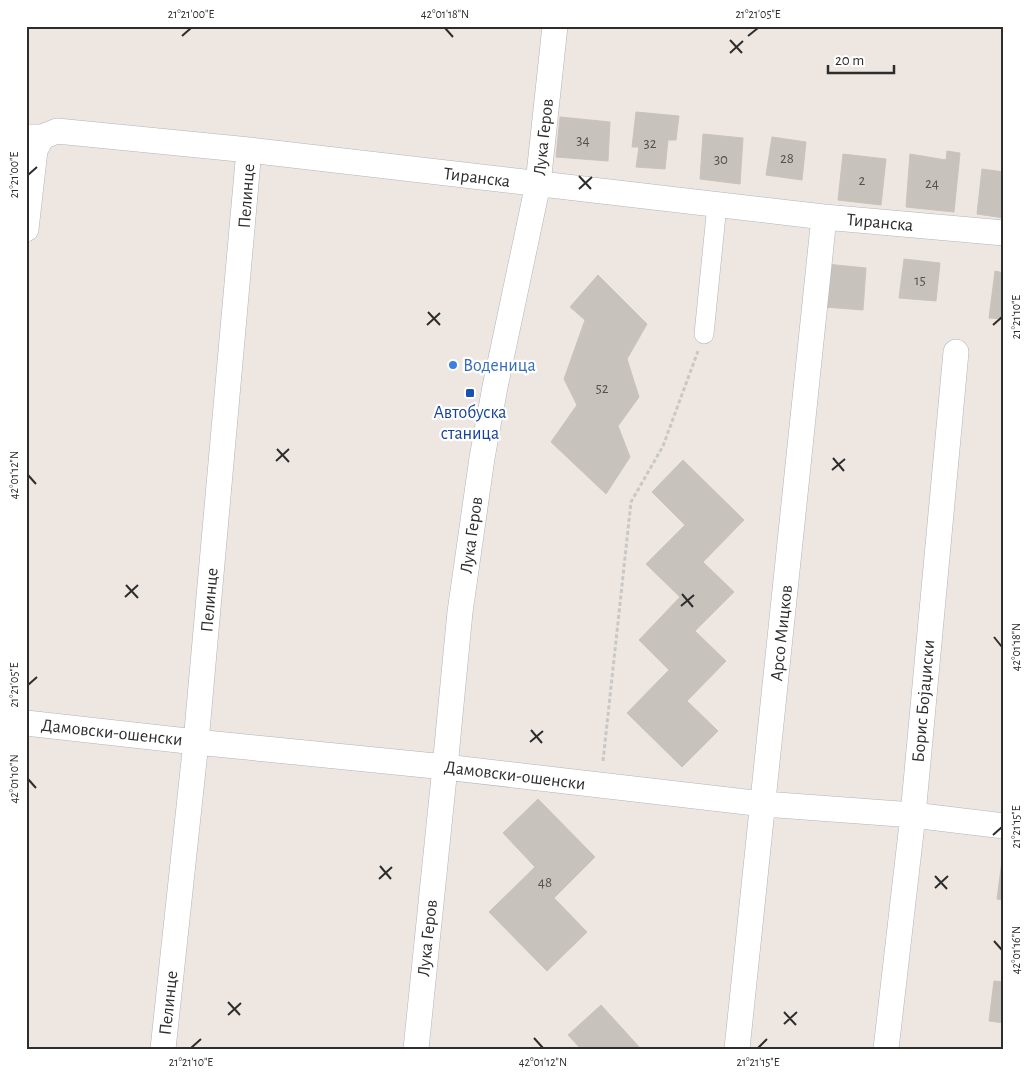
<svg xmlns="http://www.w3.org/2000/svg" width="1030" height="1075" font-family="'Alegreya Sans',sans-serif">
<style>
.building{fill:#c7c2bc;stroke:#c9c3bb}
.lines{fill:none;stroke-linecap:round;stroke-linejoin:round}
.pedestrian-casing{stroke:#b1b4bc;stroke-width:20}
.minor-casing{stroke:#b1b4bc;stroke-width:26}
.path{stroke:#c8c8c8;stroke-width:3;stroke-dasharray:4 2.5;stroke-linecap:butt}
.pedestrian{stroke:#fff;stroke-width:19}
.minor{stroke:#fff;stroke-width:25}
.ticks{fill:none;stroke:#2d2d2d;stroke-width:2}
.shop-dot{fill:#3f7fe0;stroke:#fff;stroke-width:2}
.transit-dot{fill:#1a4fb4;stroke:#fff;stroke-width:2}
.labels{text-anchor:middle;stroke-width:4.5;stroke-linejoin:round;paint-order:stroke}
.number-label{font-size:15px;fill:#545251}
.street-label{font-size:18px;fill:#2d2d2d;stroke:#fff}
.shop-label{font-size:18px;fill:#366cbe;stroke:#fff;text-anchor:start}
.transit-label{font-size:18px;fill:#164399;stroke:#fff}
.neatline{fill:none;stroke:#2d2d2d;stroke-width:2}
.ticks-label{font-size:12px;text-anchor:middle;fill:#2d2d2d}
</style>
<rect width="100%" height="100%" fill="#eee7e1"/>
<!-- building -->
<path class="building" d="M636,112L679,116L676,140H668L665,169L636,167L639,147H632Z
M560,117L610,122L608,161L556,157Z
M703,134L743,138L740,184L700,179Z
M772,137L806,142L802,180L766,175Z
M947,151L960,153L954,212L906,207L910,154L946,160Z
M843,154L886,159L881,205L838,200Z
M982,169L1004,172V218L977,214Z
M904,259L940,263L936,301L899,298Z
M826,264L866,268L863,310L824,307Z
M995,271L1004,273V319L989,318Z
M598,275L647,324L627,359L639,397L618,426L630,457L606,494L551,442L577,405L564,379L585,320L570,307Z
M683,460L744,520L703,562L734,592L695,631L726,661L687,701L718,731L682,767L627,713L669,670L639,640L680,597L646,564L685,525L652,492Z
M538,799L595,857L554,898L587,932L547,971L489,912L535,867L503,833Z
M1002,861L1004,862V900L997,899Z
M994,981L1004,982V1023L989,1021Z
M601,1005L641,1049H581L568,1035Z"/>
<g class="lines">
<!-- pedestrian casing -->
<g class="pedestrian-casing">
<path id="pedestrian" d="M704,334L717,205"/>
</g>
<!-- minor casing -->
<g class="minor-casing">
<path id="minor" d="M26,137H42L57,131L249,150L824,217L1004,233
M26,229L35,150L42,137
M26,723L196,742L445,767L764,804L913,815L1004,826
M163,1049L196,742L249,150
M416,1049L445,767L460,612L482,458L495,387L538,184L555,26
M737,1049L824,217
M886,1049L913,815L956,352"/>
</g>
<!-- path -->
<path class="path" d="M603,761L631,502L663,446L698,351"/>
<!-- pedestrian -->
<use href="#pedestrian" class="pedestrian"/>
<!-- minor -->
<use href="#minor" class="minor"/>
</g>
<!-- ticks -->
<path class="ticks" d="M445,28L453,37M182,36L191,28M748,36L758,28M730,40L742,53M730,53L743,41M28,175L37,167M579,176L591,189M579,189L592,177M428,312L440,325M427,325L440,313M993,325L1002,317M277,449L289,462M833,458L844,471M276,461L289,449M832,470L845,459M28,475L36,484M126,585L138,598M682,594L693,607M125,597L138,585M681,606L694,595M994,637L1002,647M28,685L37,677M531,730L542,743M530,742L543,731M28,779L36,788M993,835L1002,827M380,866L391,879M935,876L947,889M379,879L392,867M935,888L948,876M994,941L1002,950M228,1002L240,1015M784,1012L796,1025M228,1015L241,1003M784,1024L797,1012M534,1038L543,1048M191,1048L201,1039M758,1048L767,1039"/>
<!-- markers -->
<circle class="shop-dot" cx="453" cy="365" r="5"/>
<rect class="transit-dot" x="465" y="388" width="10" height="10" rx="2.5"/>
<g class="labels">
<!-- number labels -->
<g class="number-label">
<text x="583" y="145">34</text>
<text x="650" y="148">32</text>
<text x="787" y="163">28</text>
<text x="721" y="164">30</text>
<text x="862" y="185">2</text>
<text x="932" y="188">24</text>
<text x="920" y="285">15</text>
<text x="602" y="393">52</text>
<text x="545" y="887">48</text>
</g>
<!-- street labels -->
<g class="street-label">
<text transform="translate(543 137) rotate(-84)" y="6">Лука Геров</text>
<text transform="translate(477 177) rotate(7)" y="6">Тиранска</text>
<text transform="translate(246 196) rotate(-86)" y="6">Пелинце</text>
<text transform="translate(880 222) rotate(5)" y="6">Тиранска</text>
<text transform="translate(471 535) rotate(-82)" y="6">Лука Геров</text>
<text transform="translate(209 600) rotate(-85)" y="6">Пелинце</text>
<text transform="translate(781 633) rotate(-84)" y="6">Арсо Мицков</text>
<text transform="translate(923 701) rotate(-85)" y="6">Борис Бојаџиски</text>
<text transform="translate(112 732) rotate(6)" y="6">Дамовски-ошенски</text>
<text transform="translate(515 775) rotate(7)" y="6">Дамовски-ошенски</text>
<text transform="translate(427 938) rotate(-84)" y="6">Лука Геров</text>
<text transform="translate(168 1003) rotate(-84)" y="6">Пелинце</text>
</g>
<!-- shop labels -->
<g class="shop-label">
<text x="463" y="371">Воденица</text>
</g>
<!-- transit labels -->
<g class="transit-label">
<text x="470" y="418">Автобуска<tspan x="470" dy="21">станица</tspan></text>
</g>
</g>
<!-- border -->
<rect width="1030" height="1075" fill="none" stroke="#ffffff" stroke-width="55"/>
<!-- scale -->
<path d="M828 65v8h66v-8" fill="none" stroke="#2d2d2d" stroke-width="2.5"/>
<text x="835" y="65" font-size="15" fill="#2d2d2d" stroke="#ffffff" stroke-width="4" paint-order="stroke">20 m</text>
<rect x="28" y="28" width="974" height="1020" class="neatline"/>
<g class="ticks-label">
<text x="191" y="18">21°21'00"E</text>
<text x="445" y="18">42°01'18"N</text>
<text x="758" y="18">21°21'05"E</text>
<text transform="translate(14 175) rotate(-90)" y="4">21°21'00"E</text>
<text transform="translate(1016 317) rotate(-90)" y="4">21°21'10"E</text>
<text transform="translate(14 475) rotate(-90)" y="4">42°01'12"N</text>
<text transform="translate(1016 647) rotate(-90)" y="4">42°01'18"N</text>
<text transform="translate(14 685) rotate(-90)" y="4">21°21'05"E</text>
<text transform="translate(14 779) rotate(-90)" y="4">42°01'10"N</text>
<text transform="translate(1016 827) rotate(-90)" y="4">21°21'15"E</text>
<text transform="translate(1016 950) rotate(-90)" y="4">42°01'16"N</text>
<text x="191" y="1066">21°21'10"E</text>
<text x="543" y="1066">42°01'12"N</text>
<text x="758" y="1066">21°21'15"E</text>
</g>
</svg>
